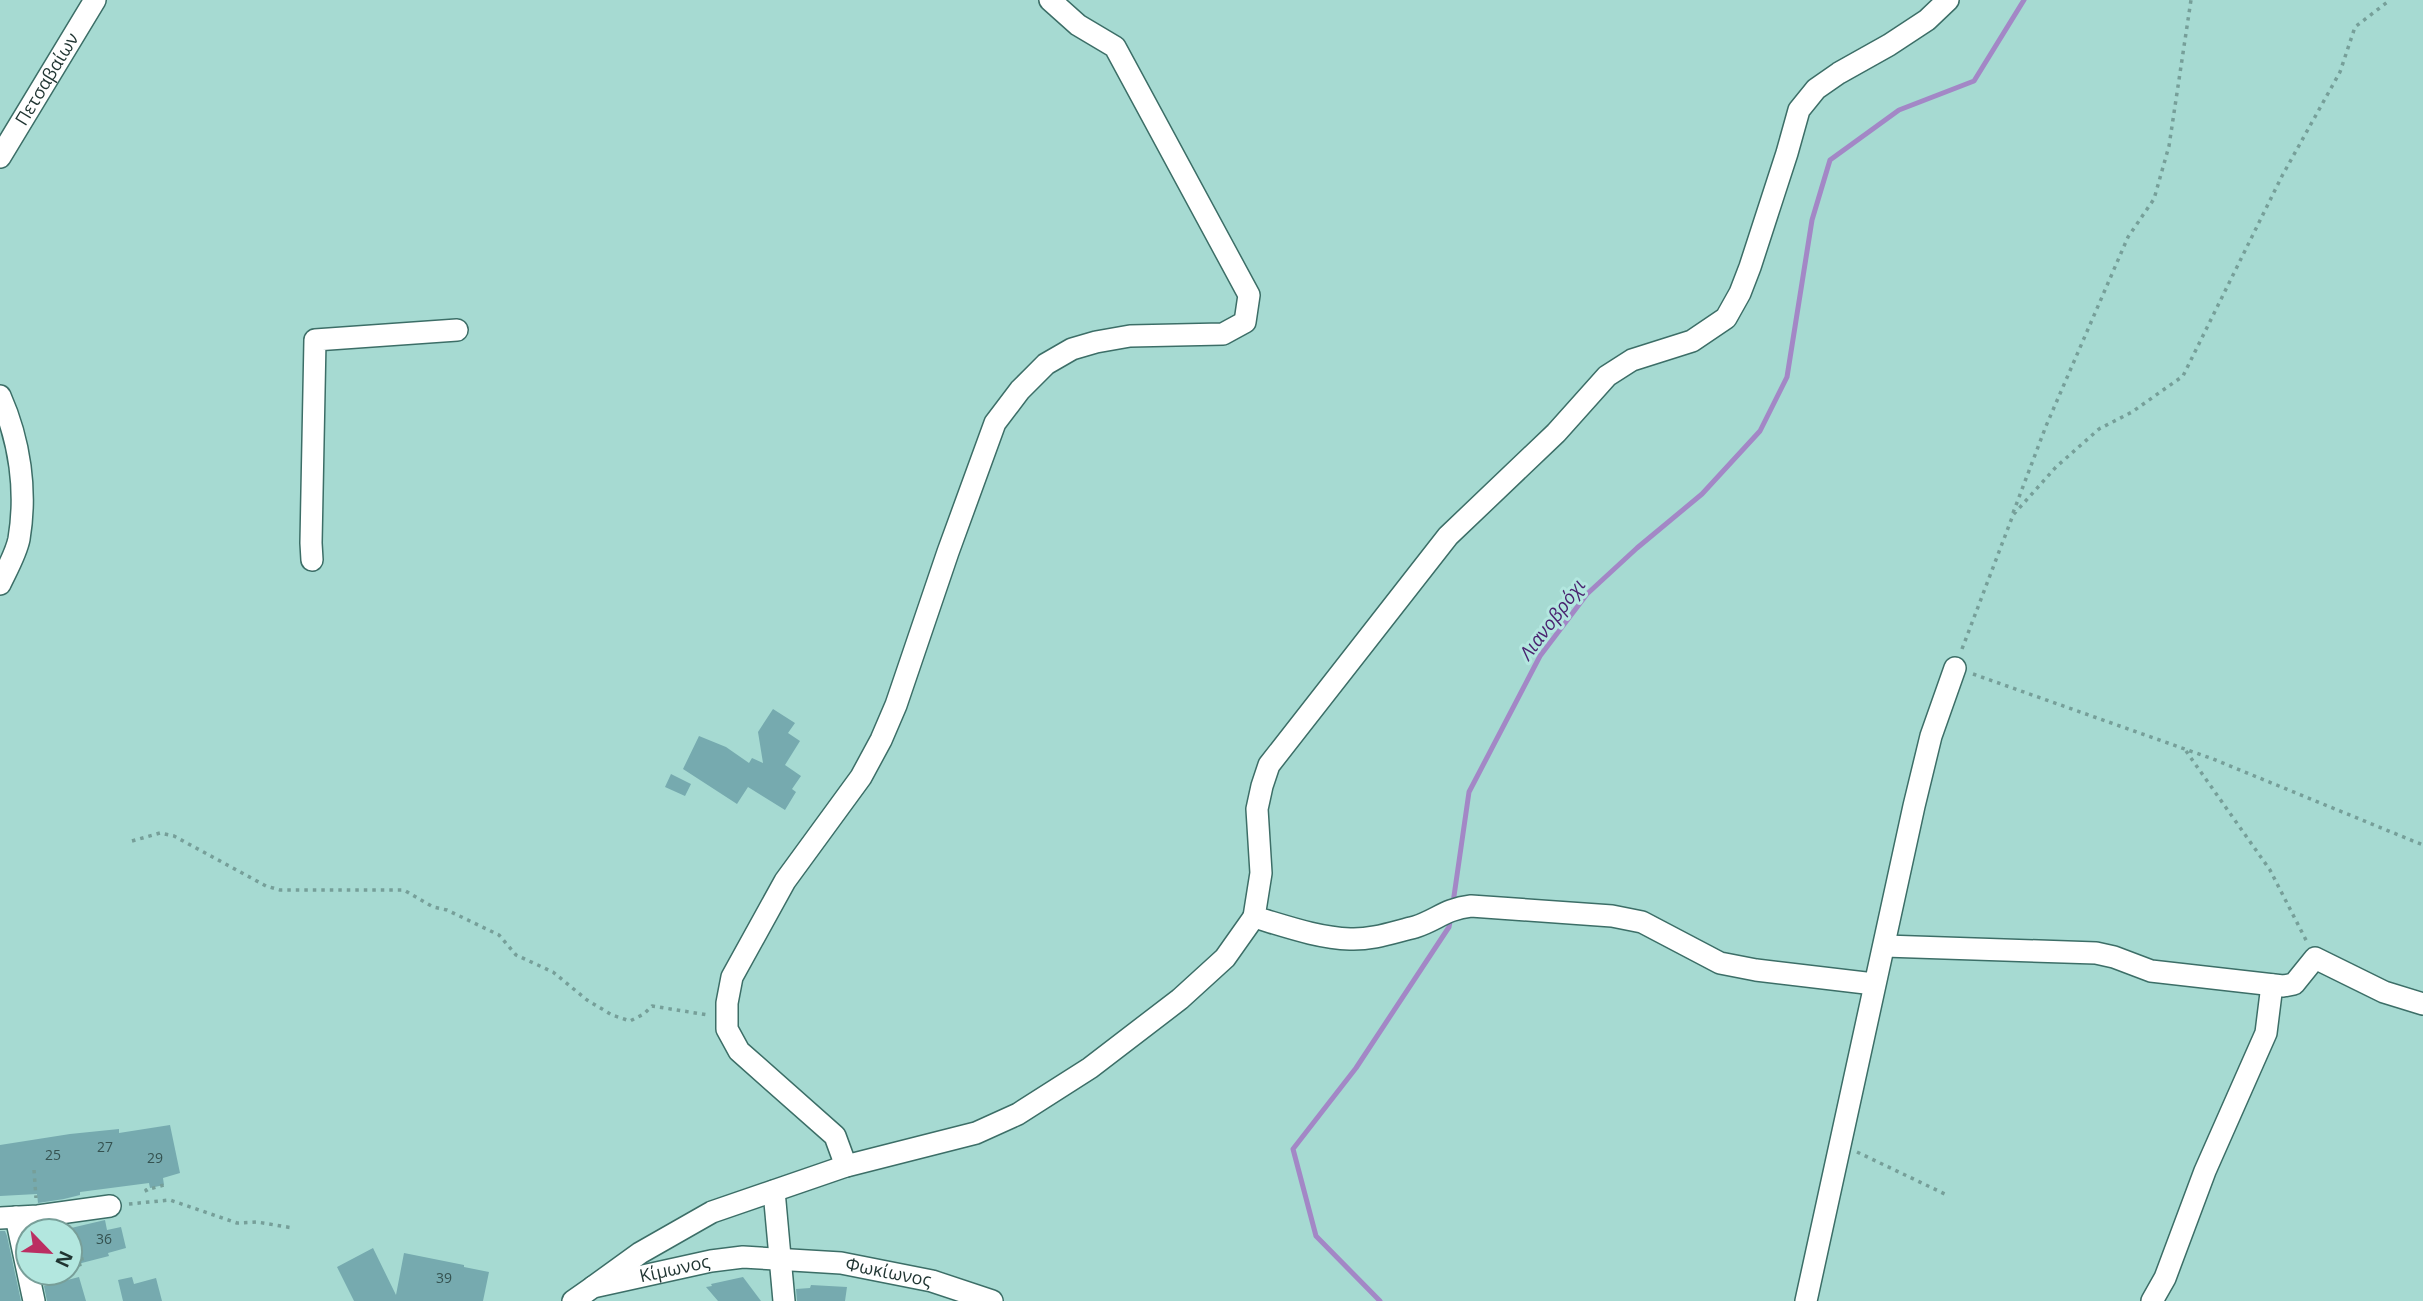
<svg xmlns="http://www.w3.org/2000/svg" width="2423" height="1301" font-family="'Open Sans',sans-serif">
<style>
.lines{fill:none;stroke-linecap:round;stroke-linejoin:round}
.stream{stroke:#a387c6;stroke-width:5}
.building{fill:#76aaaf}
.street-casing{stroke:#3c6e67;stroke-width:24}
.path{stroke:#769f99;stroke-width:3.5;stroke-dasharray:3.5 5;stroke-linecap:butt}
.street{stroke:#fff;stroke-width:21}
.labels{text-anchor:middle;stroke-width:6;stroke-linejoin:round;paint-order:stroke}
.number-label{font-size:14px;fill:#355250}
.street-label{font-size:18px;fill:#1f3431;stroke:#b3e7df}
.water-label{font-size:19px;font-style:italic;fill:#4a2470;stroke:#b3e7df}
</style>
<rect width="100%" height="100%" fill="#a6dad2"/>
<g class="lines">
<!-- stream -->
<path class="stream" d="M1453,903L1469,792L1540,656L1587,594L1637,548L1702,494L1760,431L1787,377L1812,220L1830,160L1899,110L1974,81L2024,0
M1380,1301L1316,1236L1293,1149L1356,1068L1449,927L1451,916"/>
</g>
<!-- building -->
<path class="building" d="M773,709L795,723L788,733L800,741L785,765L801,776L792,789L796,792L785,810L748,787L737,804L683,769L699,736L726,747L749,763L752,758L763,763L758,732Z
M671,774L691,784L685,796L665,787Z
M170,1125L180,1173L163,1178L164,1185L150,1188L149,1183L80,1192V1195L64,1199L38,1203L37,1194L0,1196V1145L70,1134L119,1129V1133Z
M105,1220L107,1230L121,1227L126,1248L108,1253L109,1256L70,1266V1231H43L45,1228L70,1225L71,1228Z
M0,1231H5L7,1236L21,1301H0Z
M373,1248L396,1295L404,1253L464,1265V1267L489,1272L483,1301H354L337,1267Z
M79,1277L86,1301H47L44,1286Z
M132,1277L134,1284L156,1278L162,1301H123L118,1280Z
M743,1277L761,1301H718L706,1287L712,1286L711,1284Z
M811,1285L847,1287L845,1301H797L796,1289L810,1288Z"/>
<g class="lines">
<!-- street casing -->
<g class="street-casing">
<g id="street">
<path id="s1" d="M0,157L95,0"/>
<path d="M0,396C20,441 27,491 19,539C16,554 6,571 0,584"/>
<path d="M312,560L311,543L315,340L457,330"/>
<path d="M1885,946L2096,953L2114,957L2151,971L2283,986L2294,984L2315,958L2384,992L2423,1004"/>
<path d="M1874,984L1756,970L1720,963L1642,922L1612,916L1471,906C1445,909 1437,920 1415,927C1394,932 1372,940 1350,939C1318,938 1285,926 1254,917L1261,873L1257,809L1262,786L1269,765L1448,536L1556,433L1607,376L1632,360L1692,341L1726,318L1740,293L1750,267L1787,153L1799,110L1816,89L1839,73L1889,45L1927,20L1948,0"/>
<path d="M846,1166L835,1136L739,1051L727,1029V1003L732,977L785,881L861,777L881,740L896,705L948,552L995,423L1020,390L1046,364L1072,349L1096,342L1130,336L1223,334L1245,322L1249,295L1115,47L1078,25L1050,0"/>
<path d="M774,1191L784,1301"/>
<path d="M16,1217L34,1301"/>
<path d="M0,1218L38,1216L110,1206"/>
<path d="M593,1287L640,1253L712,1212L846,1166L976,1133L1018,1114L1090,1068L1180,999L1225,958L1254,917"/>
<path id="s2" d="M573,1301L593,1287L711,1261L743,1257L841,1263L932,1281L992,1301"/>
<path d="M1806,1301L1914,806L1931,736L1955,668"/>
<path d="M2152,1301L2165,1278L2205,1171L2266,1033L2272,985"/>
</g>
</g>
<!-- path -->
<path class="path" d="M2013,513L2046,426L2128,237L2154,199L2169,146L2191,0
M1962,649L2013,515L2056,467L2099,429L2132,412L2183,376L2282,176L2340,72L2355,27L2390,0
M1973,674L2213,759L2423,845
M2186,751L2270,870L2307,942
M132,841L160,833L174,836L266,886L280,890H404L433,907L447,910L499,935L516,955L553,972L587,1000L612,1015L630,1021L644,1014L652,1006L708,1015
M1857,1152L1947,1195
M34,1170L36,1198
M147,1192L146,1190L164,1185
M129,1204L170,1200L237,1223L257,1222L293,1228
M78,1265L83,1264L80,1249"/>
<!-- street -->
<use href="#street" class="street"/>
</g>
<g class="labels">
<!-- number labels -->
<g class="number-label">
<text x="105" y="1152">27</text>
<text x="53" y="1160">25</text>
<text x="155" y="1163">29</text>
<text x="104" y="1244">36</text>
<text x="444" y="1283">39</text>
</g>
<!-- street labels -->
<g class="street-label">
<text dy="6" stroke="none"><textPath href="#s1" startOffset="91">Πετσαβαίων</textPath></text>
<text dy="6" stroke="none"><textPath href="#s2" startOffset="108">Κίμωνος</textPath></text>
<text dy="6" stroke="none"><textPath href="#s2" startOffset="324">Φωκίωνος</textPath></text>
</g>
<!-- water labels -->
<g class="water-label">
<text transform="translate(1552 619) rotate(-53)" y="7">Λιανοβρόχι</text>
</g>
</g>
<!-- north arrow -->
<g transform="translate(49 1252) rotate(115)"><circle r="33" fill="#b3e7df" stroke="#789f99" stroke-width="2"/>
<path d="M0-5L12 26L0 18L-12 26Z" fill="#bb2e62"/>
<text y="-10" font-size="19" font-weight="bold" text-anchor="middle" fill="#1f3431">N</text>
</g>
</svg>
